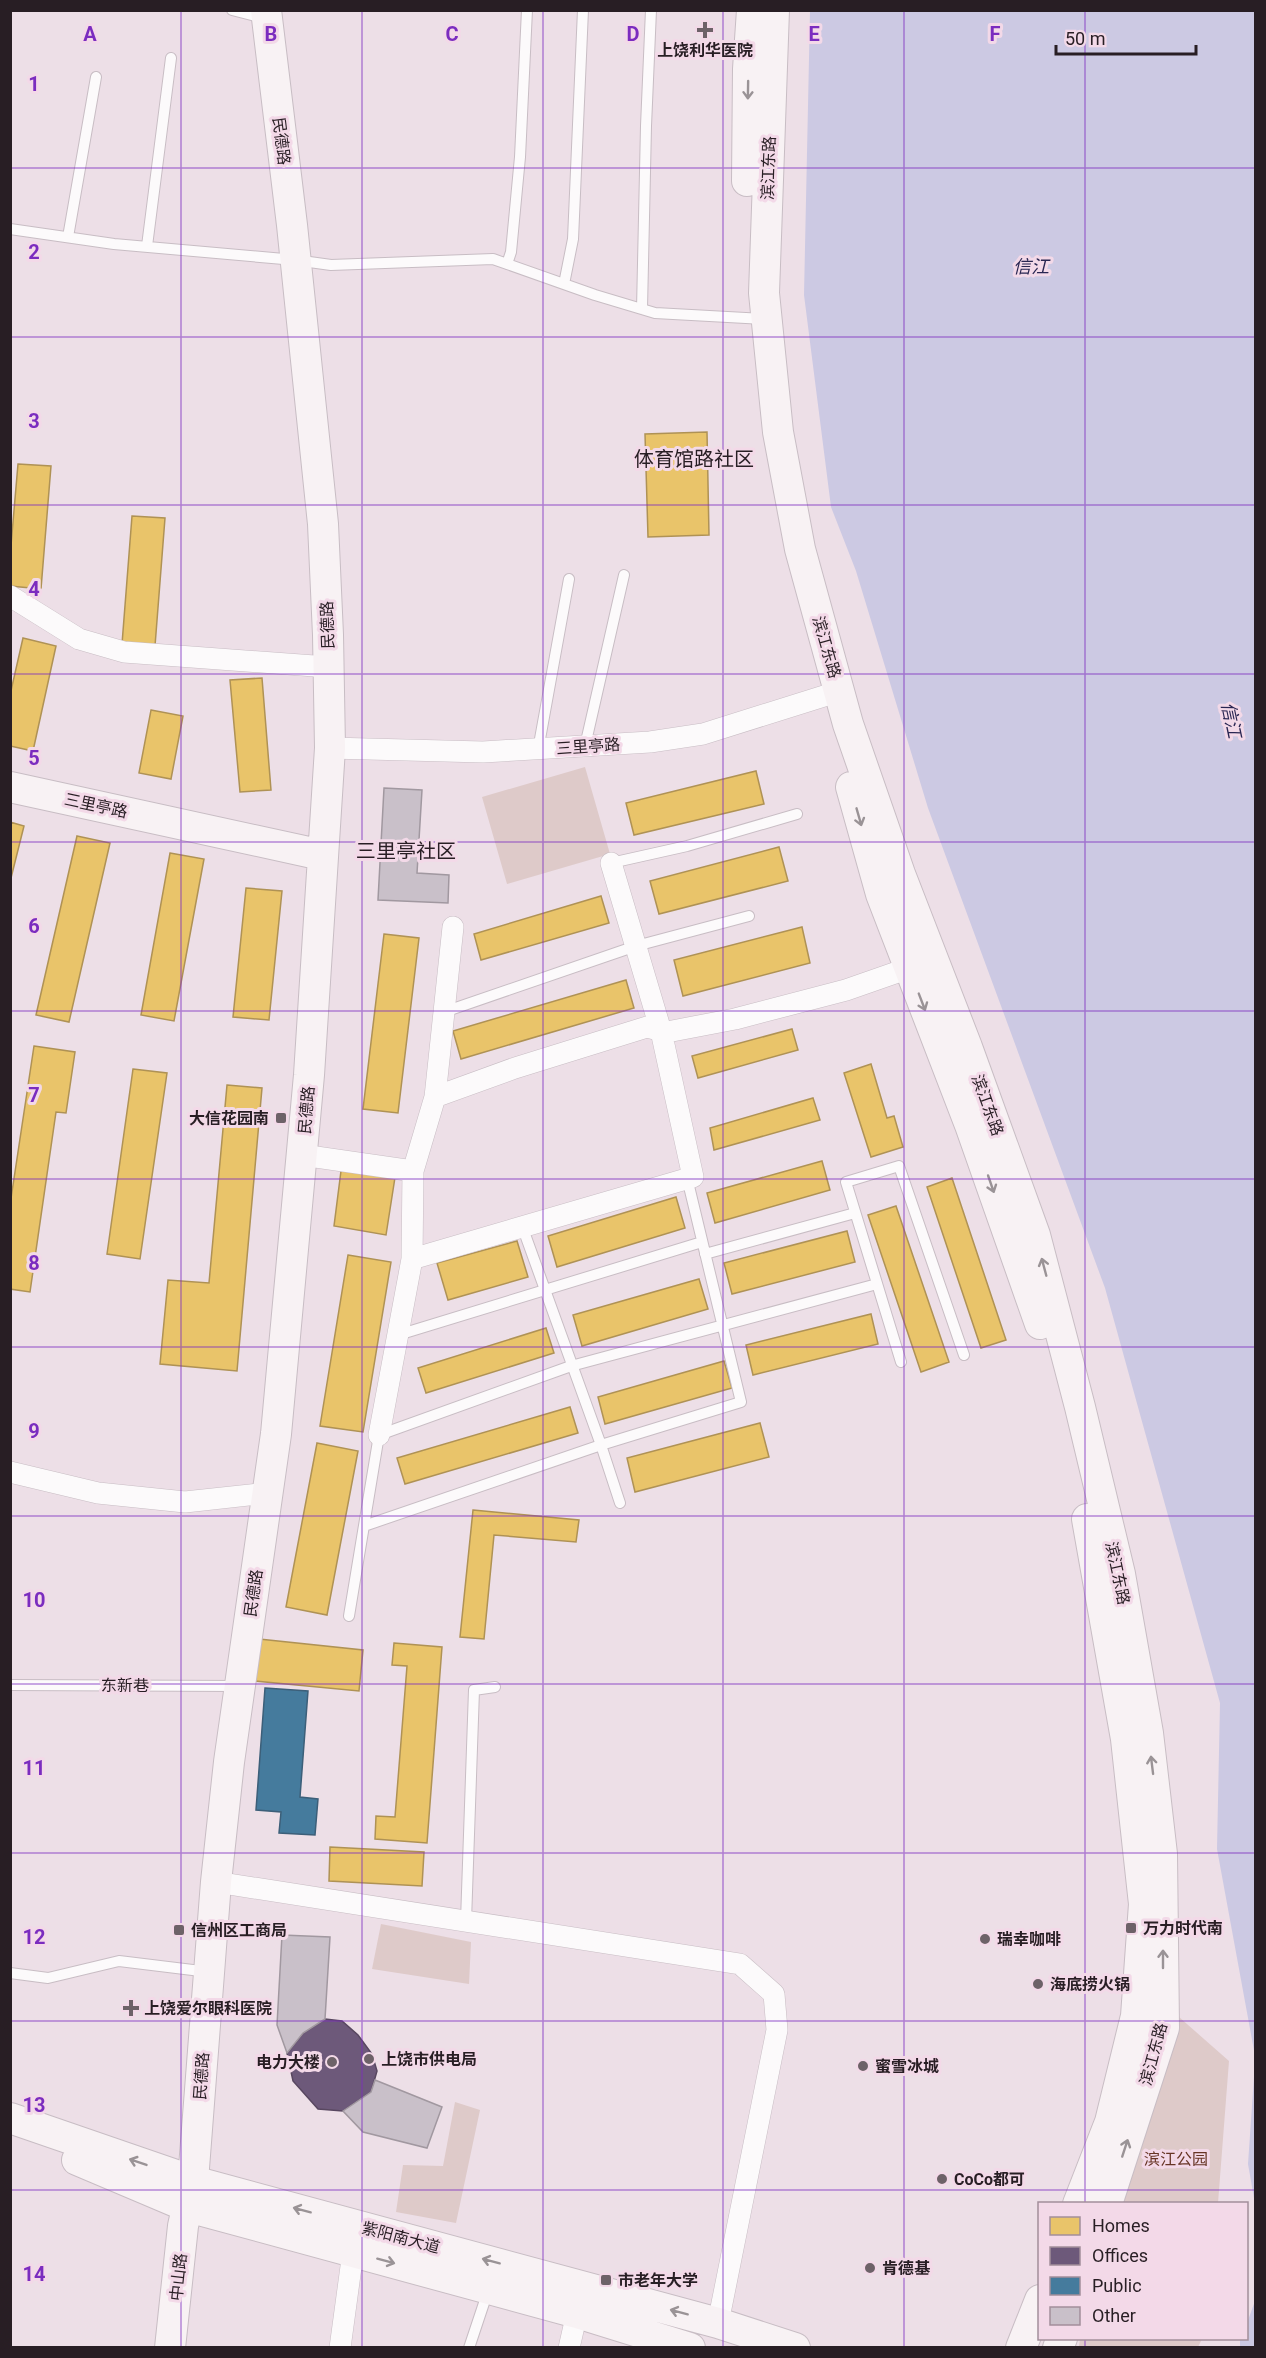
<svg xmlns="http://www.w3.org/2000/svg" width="1266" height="2358" font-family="Roboto,'Noto Sans SC',sans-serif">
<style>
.green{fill:#decac9}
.water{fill:#ccc9e3}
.homes{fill:#e9c46a;stroke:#af9255;stroke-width:1.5}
.offices{fill:#6d597a;stroke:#584760;stroke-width:1.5}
.public{fill:#457b9d;stroke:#3c5f79;stroke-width:1.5}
.building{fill:#c9c0c9;stroke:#a198a0;stroke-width:1.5}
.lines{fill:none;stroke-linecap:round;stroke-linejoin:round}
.lane-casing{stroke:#c8bdc4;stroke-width:12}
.street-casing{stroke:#c8bdc4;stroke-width:22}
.secondary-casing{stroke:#c8bdc4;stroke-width:32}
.lane{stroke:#fcfafb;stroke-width:10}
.street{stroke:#fcfafb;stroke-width:21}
.secondary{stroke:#f8f2f4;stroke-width:30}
.oneway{stroke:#9a9396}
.grid{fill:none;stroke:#7b2cbf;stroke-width:1.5;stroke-opacity:0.55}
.poi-dot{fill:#6d6268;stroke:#f3d9e8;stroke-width:2}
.labels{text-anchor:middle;stroke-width:6;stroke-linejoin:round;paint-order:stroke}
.poi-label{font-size:16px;font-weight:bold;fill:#281e24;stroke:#f3d9e8;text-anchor:start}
.street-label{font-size:16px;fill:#281e24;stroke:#f3d9e8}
.park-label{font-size:16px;fill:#673525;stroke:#f3d9e8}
.water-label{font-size:18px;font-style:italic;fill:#292652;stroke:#f3d9e8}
.quarter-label{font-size:20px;fill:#281e24;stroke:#f3d9e8}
.grid-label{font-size:20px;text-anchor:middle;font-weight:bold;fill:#7b2cbf;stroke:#f3d9e8;stroke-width:6;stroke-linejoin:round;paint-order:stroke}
</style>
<rect width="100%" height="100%" fill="#eddfe7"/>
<!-- green -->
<path class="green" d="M585,767L610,854L507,884L482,797Z
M381,1924L471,1942L469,1984L372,1969Z
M1179,2017L1229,2061L1218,2203L1116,2204Z
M455,2102L480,2110L456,2223L396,2212L403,2165L443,2166Z
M1080,2339V2338L1202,2339L1198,2347H1079Z"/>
<!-- water -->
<path class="water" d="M810,11H1255V2056L1217,1849L1220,1703L1105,1288L928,808L856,571L831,507L804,295Z
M1255,2062V2204L1248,2164Z
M1255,2301V2347H1240V2339L1246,2338L1247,2323Z"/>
<!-- homes -->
<path class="homes" d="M707,432L709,535L648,537L645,434Z
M18,464L51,466L41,589L10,586V557Z
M132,516L165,518L155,646L122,644Z
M23,638L56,646L33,751L10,746V695Z
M262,678L271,790L240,792L230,680Z
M151,710L183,716L171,779L139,773Z
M756,771L764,804L634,835L626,803Z
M10,822L24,826L10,882Z
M77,836L110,843L69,1022L36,1015Z
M779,847L788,881L659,914L650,881Z
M170,853L204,859L174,1021L141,1015Z
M246,888L282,891L269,1020L233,1017Z
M601,896L609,923L481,960L474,934Z
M802,927L810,963L683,996L674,960Z
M384,934L419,938L398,1113L363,1109Z
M626,980L634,1008L461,1059L453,1031Z
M792,1029L798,1050L698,1078L692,1056Z
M34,1046L75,1052L66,1113L56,1112L30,1292L10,1289V1205Z
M871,1064L887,1118L894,1116L903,1147L871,1157L844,1073Z
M133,1069L167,1073L140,1259L107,1254Z
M227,1085L262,1088L237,1371L160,1364L168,1280L209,1283Z
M813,1098L820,1120L714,1150L710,1128Z
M822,1161L830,1190L715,1223L707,1193Z
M342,1163L396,1171L386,1235L334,1226Z
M952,1178L1006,1340L981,1348L927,1187Z
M676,1197L685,1228L557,1267L548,1236Z
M896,1206L949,1362L921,1372L868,1215Z
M847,1231L855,1262L732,1294L724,1263Z
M517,1241L528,1277L448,1300L437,1263Z
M348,1255L391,1262L363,1432L320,1426Z
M699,1279L708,1309L582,1346L573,1315Z
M871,1314L878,1344L753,1375L746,1345Z
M546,1328L554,1353L426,1393L418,1368Z
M724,1361L732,1388L605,1424L598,1397Z
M570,1407L578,1433L405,1484L397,1458Z
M760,1423L769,1457L635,1492L627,1458Z
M317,1443L358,1451L327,1615L286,1607Z
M473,1510L579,1520L576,1542L494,1535L484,1639L460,1637Z
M259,1639L363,1650L359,1691L255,1681Z
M394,1643L442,1647L427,1843L375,1839L376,1816L395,1817L407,1666L392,1665Z
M330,1847L424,1852L422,1886L329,1881Z"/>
<!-- offices -->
<path class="offices" d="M325,2019L342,2021L358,2035L372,2054L377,2071L371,2092L343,2111L318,2109L293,2081L287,2053L303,2033Z"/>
<!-- public -->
<path class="public" d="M265,1688L308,1691L300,1797L318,1799L315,1835L279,1833L281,1812L256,1810Z"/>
<!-- building -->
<path class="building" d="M384,788L422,790L417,873L449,875L448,903L378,900Z
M282,1935L330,1937L325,2019L303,2033L287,2053L277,2025Z
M375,2080L442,2107L427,2148L363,2132L343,2111L371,2092Z"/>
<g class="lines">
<!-- lane casing -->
<g class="lane-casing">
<path id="lane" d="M232,10L264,18
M10,229L114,244L295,260L331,265L493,259L595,295L655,313L764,319
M68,237L96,77
M147,246L171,58
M507,264L511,252L520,157L527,10
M564,284L573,239L583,10
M642,309L646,126L651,10
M585,746L624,575
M538,750L569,579
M611,863L687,846L797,814
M444,1012L636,946L749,916
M522,1226L601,1445L620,1503
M705,1254L855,1213
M398,1335L702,1242
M901,1362L846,1182L899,1166L964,1355
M364,1526L601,1445L741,1402L687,1178
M349,1616L379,1435L571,1366L877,1284
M10,1685L239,1686
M466,1921L474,1690L495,1687
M10,1973L48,1978L119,1961L209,1972
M469,2348L488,2291"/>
</g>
<!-- street casing -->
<g class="street-casing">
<path id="street" d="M10,596L79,639L124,652L328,667
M330,748L483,752L650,742L703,734L840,691
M435,1097L453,927
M302,1155L413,1171L435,1097L515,1068L647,1027L667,1032L735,1019L846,990L909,968
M413,1171L412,1259L693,1177L661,1031L611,863
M379,1435L412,1259
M10,1472L98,1493L185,1502L267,1493
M216,1882L740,1964L774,1994L777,2030L718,2323
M340,2348L353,2252
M569,2348L577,2313"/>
</g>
<!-- secondary casing -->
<g class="secondary-casing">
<path id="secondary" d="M774,10L764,293L778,432L800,549L848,724L900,874L967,1047L1035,1235L1080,1407L1120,1574L1148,1733L1162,1854L1164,2028L1107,2204
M747,181L748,69L752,10
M10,787L322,855
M851,787L881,894L970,1125L1040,1324
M10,2118L193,2181L718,2323L795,2348
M77,2160L188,2207L577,2313L690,2348
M1078,2204L1110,2122L1136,2016L1144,1904L1126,1739L1087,1519
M170,2348L183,2226L193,2181L216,1882L229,1762L276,1434L309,1075L330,748L328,635L323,524L292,225L266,10
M1021,2348L1040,2300
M1058,2348L1062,2338"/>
</g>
<!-- lane -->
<use href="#lane" class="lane"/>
<!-- street -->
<use href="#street" class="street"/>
<!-- secondary -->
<use href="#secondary" class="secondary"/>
</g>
<!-- one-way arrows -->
<defs><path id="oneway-shaft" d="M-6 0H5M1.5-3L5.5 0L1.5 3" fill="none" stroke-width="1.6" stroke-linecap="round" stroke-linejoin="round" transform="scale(1.5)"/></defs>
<g class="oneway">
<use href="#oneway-shaft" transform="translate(748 90) rotate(91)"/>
<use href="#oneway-shaft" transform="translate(859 817) rotate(74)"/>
<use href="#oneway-shaft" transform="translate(922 1002) rotate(69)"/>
<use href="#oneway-shaft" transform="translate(991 1184) rotate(71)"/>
<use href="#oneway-shaft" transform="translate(1044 1267) rotate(-105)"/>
<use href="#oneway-shaft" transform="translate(1152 1765) rotate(-97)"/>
<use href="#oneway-shaft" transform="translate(1163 1959) rotate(-90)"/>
<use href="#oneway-shaft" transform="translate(1125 2148) rotate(-72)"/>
<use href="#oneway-shaft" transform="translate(138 2162) rotate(-161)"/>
<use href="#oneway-shaft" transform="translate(302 2210) rotate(-165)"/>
<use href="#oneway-shaft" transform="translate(386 2261) rotate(15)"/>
<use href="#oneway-shaft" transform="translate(491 2261) rotate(-165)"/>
<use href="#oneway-shaft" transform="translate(679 2312) rotate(-165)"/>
</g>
<!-- grid -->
<path class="grid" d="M181,10V2348M362,10V2348M543,10V2348M723,10V2348M904,10V2348M1085,10V2204M10,168H1256M10,337H1256M10,505H1256M10,674H1256M10,842H1256M10,1011H1256M10,1179H1256M10,1347H1256M10,1516H1256M10,1684H1256M10,1853H1256M10,2021H1256M10,2190H1256M1085,2338V2348"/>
<!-- markers -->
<g class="poi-dot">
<path d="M702 21h6v6h6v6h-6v6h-6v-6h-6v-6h6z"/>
<rect x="275" y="1112" width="12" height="12" rx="3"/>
<rect x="1125" y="1922" width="12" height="12" rx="3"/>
<rect x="173" y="1924" width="12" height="12" rx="3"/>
<circle cx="985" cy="1939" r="6"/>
<circle cx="1038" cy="1984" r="6"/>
<path d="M128 1999h6v6h6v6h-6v6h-6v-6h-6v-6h6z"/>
<circle cx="369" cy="2059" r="6"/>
<circle cx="332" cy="2062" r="6"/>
<circle cx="863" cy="2066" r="6"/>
<circle cx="942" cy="2179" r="6"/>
<circle cx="870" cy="2268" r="6"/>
<rect x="600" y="2274" width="12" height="12" rx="3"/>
</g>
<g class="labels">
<!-- poi labels -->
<g class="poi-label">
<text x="705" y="56" text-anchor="middle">上饶利华医院</text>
<text x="269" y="1124" text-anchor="end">大信花园南</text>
<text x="1143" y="1934">万力时代南</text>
<text x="191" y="1936">信州区工商局</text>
<text x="997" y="1945">瑞幸咖啡</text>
<text x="1050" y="1990">海底捞火锅</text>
<text x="144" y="2014">上饶爱尔眼科医院</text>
<text x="381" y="2065">上饶市供电局</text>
<text x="320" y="2068" text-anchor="end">电力大楼</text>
<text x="875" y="2072">蜜雪冰城</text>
<text x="954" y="2185">CoCo都可</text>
<text x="882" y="2274">肯德基</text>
<text x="618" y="2286">市老年大学</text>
</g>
<!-- street labels -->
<g class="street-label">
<text transform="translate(282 141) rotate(83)" y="6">民德路</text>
<text transform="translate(768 168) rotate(-88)" y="6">滨江东路</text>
<text transform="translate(327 625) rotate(-92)" y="6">民德路</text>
<text transform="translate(827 647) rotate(74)" y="6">滨江东路</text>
<text transform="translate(588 746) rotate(-4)" y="6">三里亭路</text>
<text transform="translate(96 805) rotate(12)" y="6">三里亭路</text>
<text transform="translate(988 1105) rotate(70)" y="6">滨江东路</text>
<text transform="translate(306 1110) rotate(-85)" y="6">民德路</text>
<text transform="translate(1118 1573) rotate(78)" y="6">滨江东路</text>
<text transform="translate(253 1593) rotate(-82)" y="6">民德路</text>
<text x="125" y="1691">东新巷</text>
<text transform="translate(1153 2054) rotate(-75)" y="6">滨江东路</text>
<text transform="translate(201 2076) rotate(-86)" y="6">民德路</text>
<text transform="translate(401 2237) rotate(15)" y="6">紫阳南大道</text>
<text transform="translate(178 2277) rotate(-84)" y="6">中山路</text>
</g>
<!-- park labels -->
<g class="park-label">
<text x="1176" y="2165">滨江公园</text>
</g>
<!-- water labels -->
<g class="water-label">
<text x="1031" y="273">信江</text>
<text transform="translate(1231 720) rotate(78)" y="6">信江</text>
</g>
<!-- quarter labels -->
<g class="quarter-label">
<text x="694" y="466">体育馆路社区</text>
<text x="406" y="858">三里亭社区</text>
</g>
</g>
<g class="grid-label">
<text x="90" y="41">A</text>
<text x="271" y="41">B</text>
<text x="452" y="41">C</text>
<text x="633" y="41">D</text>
<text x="814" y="41">E</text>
<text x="995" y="41">F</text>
<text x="34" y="91">1</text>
<text x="34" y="259">2</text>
<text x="34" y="428">3</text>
<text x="34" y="596">4</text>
<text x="34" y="765">5</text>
<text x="34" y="933">6</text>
<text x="34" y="1102">7</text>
<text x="34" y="1270">8</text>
<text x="34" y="1438">9</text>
<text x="34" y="1607">10</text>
<text x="34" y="1775">11</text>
<text x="34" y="1944">12</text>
<text x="34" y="2112">13</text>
<text x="34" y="2281">14</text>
</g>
<!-- border -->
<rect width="1266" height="2358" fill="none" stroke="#281e24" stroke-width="24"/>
<!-- legend -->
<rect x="1038" y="2202" width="210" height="138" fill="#f3d9e8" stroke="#a28e9a" stroke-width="1.5"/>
<rect x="1050" y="2217" width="30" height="18" fill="#e9c46a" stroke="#a28e9a" stroke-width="1.5"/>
<text x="1092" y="2232" font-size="18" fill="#281e24">Homes</text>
<rect x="1050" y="2247" width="30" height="18" fill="#6d597a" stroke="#a28e9a" stroke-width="1.5"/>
<text x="1092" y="2262" font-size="18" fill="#281e24">Offices</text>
<rect x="1050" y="2277" width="30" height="18" fill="#457b9d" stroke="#a28e9a" stroke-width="1.5"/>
<text x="1092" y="2292" font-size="18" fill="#281e24">Public</text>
<rect x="1050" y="2307" width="30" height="18" fill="#c9c0c9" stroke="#a28e9a" stroke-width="1.5"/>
<text x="1092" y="2322" font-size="18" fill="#281e24">Other</text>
<!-- scale -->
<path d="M1056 45v9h140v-9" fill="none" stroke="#281e24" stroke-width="3"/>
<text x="1065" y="45" font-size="18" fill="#281e24" stroke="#f3d9e8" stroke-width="4.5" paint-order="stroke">50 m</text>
</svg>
